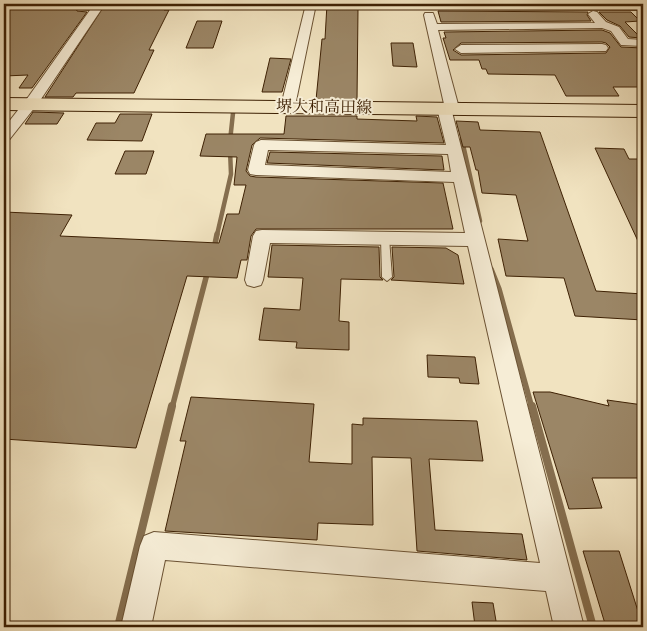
<svg xmlns="http://www.w3.org/2000/svg" width="647" height="631" font-family="'Old Standard TT','Noto Serif JP',serif">
<style>
.lines{fill:none;stroke-linecap:round;stroke-linejoin:round}
.stream-far3{stroke:#856e4e;stroke-width:3}
.stream-far2{stroke:#856e4e;stroke-width:4.5}
.stream-far1{stroke:#856e4e;stroke-width:5.5}
.stream{stroke:#856e4e;stroke-width:8}
.building{fill:#9b8666;stroke:#3e2104;fill-rule:evenodd}
.service-casing{stroke:#6b5233;stroke-width:2}
.minor-casing{stroke:#6b5233;stroke-width:2}
.primary-casing{stroke:#3e2104;stroke-width:2}
.service{fill:#f6edd6;fill-rule:evenodd}
.minor{fill:#f6edd6;fill-rule:evenodd}
.primary{fill:#f1e3c0;fill-rule:evenodd}
.labels{text-anchor:middle;stroke-width:4;stroke-linejoin:round;paint-order:stroke}
.far-street-label{font-size:16px;fill:#3e2104;stroke:#f6edd6}
</style>
<rect width="100%" height="100%" fill="#f1e3c0"/>
<filter id="stains"><feTurbulence type="fractalNoise" baseFrequency=".004" numOctaves="4"/><feColorMatrix values="0 0 0 0 .2 0 0 0 0 .09 0 0 0 0 .02 0 0 0 .5 -.17"/></filter>
<radialGradient id="worn" r=".72"><stop offset=".6" stop-color="#630" stop-opacity="0"/><stop offset="1" stop-color="#630" stop-opacity=".3"/></radialGradient>
<g class="lines">
<!-- stream-far3 -->
<path class="stream-far3" d="M83,4H197
M222,4L306,6
M319,6L422,8"/>
<!-- stream-far2 -->
<path class="stream-far2" d="M462,140L480,221
M230,141L233,113
M217,235L231,174L230,150"/>
<!-- stream-far1 -->
<path class="stream-far1" d="M214,249L217,234
M491,269L499,289L532,408
M172,408L208,270"/>
<!-- stream -->
<path class="stream" d="M532,406L593,627
M118,627L172,406"/>
</g>
<!-- building -->
<path class="building" d="M327,4H344V8L358,9L357,100H316L322,39H325Z
M51,5H75L77,11L87,12L32,88H19L28,75L4,76V9H48Z
M104,6H166L164,10H169L149,50H154L134,93H76L73,97H45Z
M438,11L588,12L587,15L591,21L441,22Z
M599,12H631L640,21L625,22L641,38L629,37L620,26L607,20Z
M197,21H222L213,48H186Z
M602,30L610,33L621,47L643,48V87H613L619,96H566L555,75L488,74L486,69H482L479,60H450L443,38H446L444,32ZM602,42L606,43L610,47L606,53L461,55L453,50L461,43Z
M391,43H413L417,67L393,66Z
M270,58L291,59L282,92H262Z
M33,112L64,113L57,124H25Z
M120,114H152L142,141L87,140L96,123H115Z
M286,116H357V119L417,121L416,116L437,117L444,143L260,138L252,145L246,171L250,176L256,177L443,183L453,229H256L251,236L247,260H241L237,278L187,276L136,448L4,439V212L72,215L60,236L219,243L227,214H239L246,185H234L237,157L200,156L206,134H284Z
M456,121L478,122L480,130L540,132L596,291L643,294V320L575,316L564,278L506,276L498,239L528,241L516,195L482,193L478,170H476L470,147H463Z
M595,148L624,149L629,159H643V252Z
M125,151H154L146,174H115Z
M270,152L442,156L444,170L267,163Z
M272,245L379,247L380,277L383,280L341,279L339,321L349,322V350L296,348L297,342L259,340L264,308L300,310L303,278L268,277Z
M392,247L446,248L458,255L464,284L391,280L394,277Z
M427,355L475,357L479,384L460,383L459,378L428,377Z
M533,392H550L609,406L607,400L643,405V478H592L602,508L569,509Z
M191,397L314,404L309,462L352,464V424L363,425V418L477,421L483,461L429,459L435,530L522,534L527,560L417,551L411,458L372,457L373,525L318,523L317,540L165,531L186,441H180Z
M583,551H619L643,627H606Z
M472,602L493,603L497,627L475,626Z"/>
<g class="lines">
<!-- service casing -->
<g class="service-casing">
<path id="service" d="M385,235L389,238L392,277L387,281L382,277L381,238Z"/>
</g>
<!-- minor casing -->
<g class="minor-casing">
<path id="minor" d="M81,4H98L103,7L39,102L9,140L4,141V128L29,96L90,10L77,9L76,7L77,5Z
M306,4H316L295,106L288,110L281,106Z
M427,4H643V10L423,9L422,7Z
M593,11L597,12L606,22L619,27L628,39L643,40V46L621,45L611,31L602,28L438,30L459,108L452,112L584,627H554L546,591L165,560L151,627H121L140,546L144,536L154,532L540,563L468,246L270,243L263,280L261,285L254,287L247,285L245,280L253,236L256,231L262,230L465,233L454,182L256,175L250,174L248,170L254,145L256,142L261,140L446,145L437,108L439,105L444,104L424,15L425,13H433L437,24L595,23L588,14ZM268,150L448,154L451,172L265,165Z
M602,44L606,45L608,48L606,51L461,53L455,49L461,45Z"/>
</g>
<!-- primary casing -->
<g class="primary-casing">
<path id="primary" d="M4,98L643,105V117L4,110Z"/>
</g>
<!-- service -->
<use href="#service" class="service"/>
<!-- minor -->
<use href="#minor" class="minor"/>
<!-- primary -->
<use href="#primary" class="primary"/>
</g>
<g class="labels">
<!-- far-street labels -->
<g class="far-street-label">
<text transform="translate(324 106) rotate(1)" y="6">堺大和高田線</text>
</g>
</g>
<!-- margin -->
<rect width="647" height="631" fill="none" stroke="#f1e3c0" stroke-width="20"/>
<rect x="5" y="5" width="637" height="621" fill="none" stroke="#3e2104" stroke-width="2.5"/>
<rect x="10" y="10" width="627" height="611" fill="none" stroke="#3e2104"/>
<rect width="100%" height="100%" filter="url(#stains)"/>
<rect width="100%" height="100%" fill="url(#worn)"/>
</svg>
